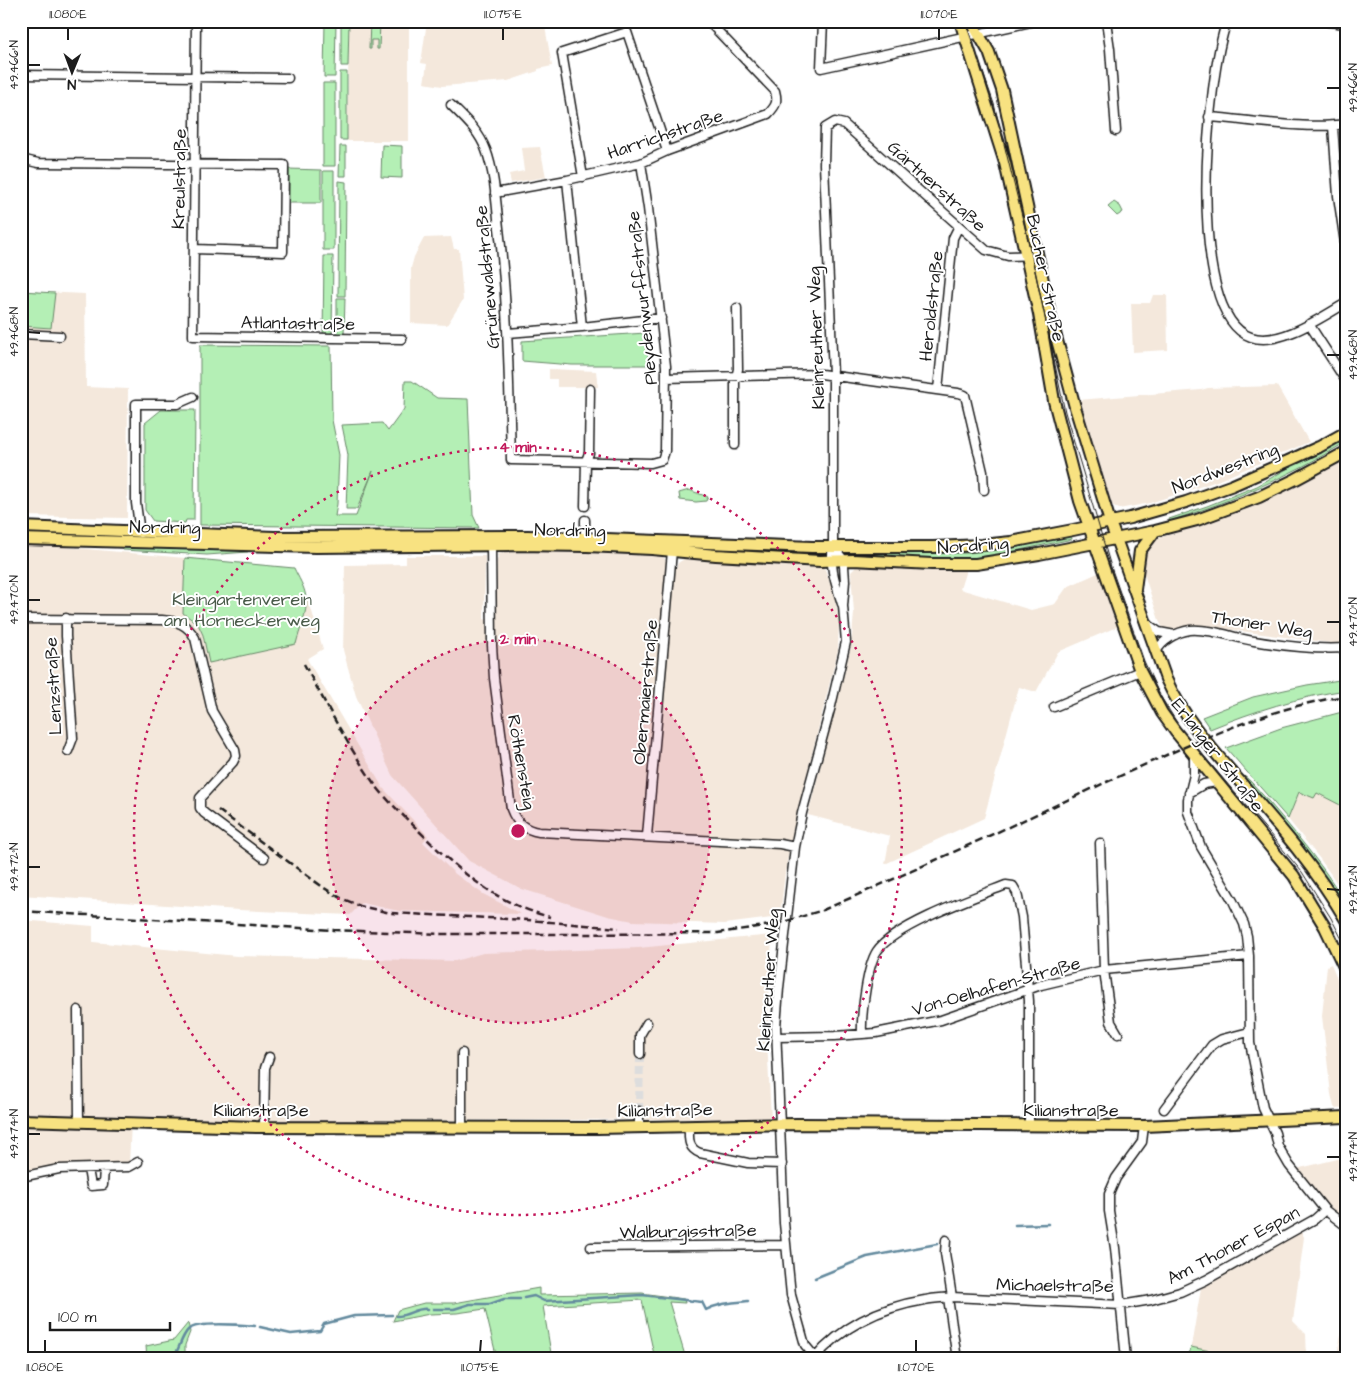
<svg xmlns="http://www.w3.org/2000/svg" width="1367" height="1380" font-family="'Architects Daughter',sans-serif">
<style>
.built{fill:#f4e8dc}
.green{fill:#b4efb5;stroke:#688668}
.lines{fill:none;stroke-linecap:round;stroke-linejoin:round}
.stream{stroke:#638a9e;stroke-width:2.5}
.minor-tunnel{stroke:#ddd;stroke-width:8;stroke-dasharray:8 4;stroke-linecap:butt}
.minor-casing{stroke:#1c1c1c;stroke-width:11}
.major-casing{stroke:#1c1c1c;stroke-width:14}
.minor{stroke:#fff;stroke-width:8}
.major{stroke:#f8e281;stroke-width:10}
.tram{stroke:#1c1c1c;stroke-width:1}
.rail{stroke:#1c1c1c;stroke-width:2.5;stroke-dasharray:8 4;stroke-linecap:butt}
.ticks{fill:none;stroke:#1c1c1c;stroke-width:2}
.ring{fill:none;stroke:#c2185b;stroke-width:2.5;stroke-dasharray:2.5 5}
.labels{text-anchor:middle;stroke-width:4;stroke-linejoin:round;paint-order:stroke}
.street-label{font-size:18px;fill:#1c1c1c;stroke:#fff}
.park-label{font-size:18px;fill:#4a5b4a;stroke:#fff}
.centre{fill:#c2185b;stroke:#fff;stroke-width:2.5}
.ring-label{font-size:15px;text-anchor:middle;font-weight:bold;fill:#c2185b;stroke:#fff;stroke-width:4;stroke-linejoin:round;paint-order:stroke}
.neatline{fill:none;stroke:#1c1c1c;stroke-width:2}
.ticks-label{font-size:12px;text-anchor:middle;fill:#1c1c1c}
</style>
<rect width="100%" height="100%" fill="#fff"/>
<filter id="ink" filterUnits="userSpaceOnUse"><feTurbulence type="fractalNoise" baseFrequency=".02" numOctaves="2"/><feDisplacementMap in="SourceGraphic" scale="10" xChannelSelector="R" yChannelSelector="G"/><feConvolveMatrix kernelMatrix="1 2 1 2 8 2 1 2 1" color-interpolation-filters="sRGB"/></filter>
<g filter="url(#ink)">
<!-- built -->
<path class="built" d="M349,21H409V141H347Z
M427,21H544L552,66L538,69V71L508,81L442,86L424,83L427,64L421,63Z
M540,147L546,177L511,183L509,174L524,171L521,148Z
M451,237L454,249H459L463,300L447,325L411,323V268L414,257L424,238Z
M21,291L85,294L86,387L128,389L127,518L21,516Z
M1153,295H1167L1168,350L1133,352L1131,303H1150Z
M549,369L596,371L598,387H557V379H549Z
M1277,386L1309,442L1217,481L1150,503L1119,509L1112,505L1109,501L1078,400L1201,390L1208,388Z
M1346,456V645L1195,625L1184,627L1173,631H1166L1164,629L1160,623L1143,571L1145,553L1151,544L1159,538L1205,523L1254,505L1319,473Z
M21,543L185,558L183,613L198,624L203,635L209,662L306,607V598H308L323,649L307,659L383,788L428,836L423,842L454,873L483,894L521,914L399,911L362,903L350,915L239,910L21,895Z
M510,550L620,552L660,555L665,559L667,564L662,624L670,625L675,570L678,563L684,559L818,566L825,569L834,594L839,620L838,650L793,830L785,873L780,917L725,924L633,921L608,916L522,889L469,861L392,775L356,696L343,650L345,565L406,564V556H485L484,619L496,624L497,561L499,554Z
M866,565L966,570L960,589L1031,610L1055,604L1067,587L1100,572L1119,626L1058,652L1036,692L1019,687L984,818L885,864L890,836L808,815L851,646L854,613L851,572L856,567Z
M1299,791L1317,793L1346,808V896L1320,859L1288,819Z
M21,920L93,926V942L237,956L455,961L483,953L638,948L772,935L767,1040L771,1119L131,1122L129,1165L79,1164L21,1174Z
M1331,964L1346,999V1107L1336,1109L1334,1107L1331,1094L1322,1016L1327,966Z
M1346,1157V1222L1320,1198L1296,1169Z
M1301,1231L1304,1237L1293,1321L1306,1334L1307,1359H1239V1357L1191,1347L1201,1288Z
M1346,1312V1359H1336Z"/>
<!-- green -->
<path class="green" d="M325,21H336L335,77H324Z
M341,21H349L348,66H341Z
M370,21H380L379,49H377V40H371V49H369Z
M340,72H347V140H340Z
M323,83H335V166H323Z
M382,145L402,146V178L381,177Z
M340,146H346V176H339Z
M289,169L321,170V203H289Z
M323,171H334V250H323Z
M339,181L346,182L345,296H338Z
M1114,202L1120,206L1123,212L1117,216L1108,207Z
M324,256H333L332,336H323Z
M21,291L55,293L51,328L21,326Z
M337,298H345L344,335H337Z
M646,333L649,365H572L522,361V341Z
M200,345L331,346L332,420L339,455L337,504L335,516H356L373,471L357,509H346L348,455L342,425L382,423L388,431L404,409L405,381H412L437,398L468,399L473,515L479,528L200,525Z
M161,410H195L194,520H186L185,523L153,521L145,510V423Z
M1346,435V442C1290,476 1232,501 1170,521L1169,519L1207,506L1257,486Z
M689,490L708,497L706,501L696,502L680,500L679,493Z
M61,532L197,538V540L21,535V533Z
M1071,534L1072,539L996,555L966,559L941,560L874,557V554L969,553Z
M124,546L251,549L248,552L207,555L123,550Z
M185,558L294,568C298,577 305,587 306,598C308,612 299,631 296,644L209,663L203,635L198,624L183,613Z
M1346,679V690C1298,697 1254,711 1210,729L1202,717L1253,697L1307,685Z
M1346,711V808L1317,793L1314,798L1299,792L1288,819L1226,748L1281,728Z
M1237,771C1242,775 1248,778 1252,783C1269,801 1346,890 1346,910L1307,852Z
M539,1288V1295L642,1293L684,1299L685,1303L669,1302L686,1359H655L642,1300L543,1306L552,1359H497L485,1309L457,1313L430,1314L393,1321L398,1310L424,1303H454Z
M188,1323L190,1332L185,1345V1359H147L146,1346L174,1340Z
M1191,1347L1239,1357V1359H1188Z"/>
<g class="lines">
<!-- stream -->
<path class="stream" d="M1015,1225L1048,1224
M815,1278L867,1257L937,1244
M524,1298L534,1296L544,1301L642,1295L702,1302L706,1310C718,1303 733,1303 748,1301
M433,1309H454L470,1304H490L504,1299H520
M397,1316C408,1316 417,1307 428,1309
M260,1327L291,1334L320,1331L324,1324L354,1316L392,1315
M177,1351C180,1345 183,1335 188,1330C197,1321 242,1325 255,1326
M171,1359L172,1355"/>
<!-- minor-tunnel -->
<path class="minor-tunnel" d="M639,1111L640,1054"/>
<!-- minor casing -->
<g class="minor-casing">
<path id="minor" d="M196,21L193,336L402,339
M823,21L821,68L1036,21
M1106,21L1110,49L1116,131
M1227,21C1207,75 1184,315 1251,337C1279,347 1322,317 1346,303
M1322,21L1346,24
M21,75L288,78
M451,105C465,119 479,131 486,150C495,174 496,202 499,228C508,305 509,382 511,460L651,463L662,460L665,451L666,366L648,208L641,163
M1209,117C1251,120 1305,130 1346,124
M1333,126L1338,196L1346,250
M21,159L38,163L284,165L283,252L194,249
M583,177L562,53L627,32L667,151
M567,180L582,327
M495,193L567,180L641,163L667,151L768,114C776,106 778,102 775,91L708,21
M1309,324L1346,381
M508,333L582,327L661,318
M21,334L60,336
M666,378L821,374L958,393L965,395L983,472L984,490
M938,390L953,238L959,226
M735,445V382L738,369L737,308
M585,506L586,461L589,453L590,389
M140,533L136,503V404H177L193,397
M585,537V520
M491,545L492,645L494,678L511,809C516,823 525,830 539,832L720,841L780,844L795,847
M842,604C836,584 829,568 833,547V375L824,164L825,128L835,122L844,124L986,250L1008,256L1037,255
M66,618V636L73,738L68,751
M21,619L162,620C177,621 187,624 195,638L212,711L235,750L236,756L233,762L200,798V808L204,813L264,858
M1146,623L1159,632L1175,635
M1156,652C1162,640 1177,632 1190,630C1209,628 1235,638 1254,641C1284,646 1315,650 1346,648
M1054,707L1140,671
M1194,756V775L1188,799V812L1201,847L1233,901L1244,924L1247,936L1249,956L1250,1043L1263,1108L1275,1133L1278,1146L1289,1165L1325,1210L1346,1226
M1189,793L1204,784L1217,782
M647,836L672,551
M1100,843L1104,970L1111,1022L1118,1034
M78,1010L79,1122
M862,1034C861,1015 867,966 877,951C895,925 975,897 1006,885L1013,886L1017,893L1022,917L1029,1001V1126
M776,1037L835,1036L876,1033L941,1020L1041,985L1104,970L1249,956
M640,1054V1035L647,1023
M1164,1109L1212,1045L1222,1039L1249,1032
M689,1126C689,1138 687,1148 700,1153L748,1163L782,1164
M264,1127L265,1068L269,1057
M462,1127V1053
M639,1127V1111
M88,1169L91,1186L103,1185L104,1168
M21,1177L59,1169L129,1167L138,1162
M946,1240L945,1253L952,1297
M591,1247L786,1245
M948,1298L957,1359
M815,1357L805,1345L791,1295L784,1223L776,1027L779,988L795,847L802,813L831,706L846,642L843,606L845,581L844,566V560L833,547
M814,1359C843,1325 882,1307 925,1300C934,1298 943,1298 952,1297L1121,1305L1151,1300L1180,1292L1206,1280L1315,1219L1325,1210
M1126,1359L1115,1248L1109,1211V1194L1116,1178L1142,1142L1144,1126"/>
</g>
<!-- major casing -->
<g class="major-casing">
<path id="major" d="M960,21L1005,163L1039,314L1054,401L1080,501L1140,671L1162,713L1175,731L1294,876L1325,927L1346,971
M971,21L989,52L1002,90L1051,318L1075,407L1110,522L1166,679C1184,719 1214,751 1242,784C1280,827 1317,870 1346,920
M21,527L274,537L528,536L812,547H933L982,545L1011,542L1073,530L1130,518L1186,502L1233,485L1288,461L1319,447L1346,432
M21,539L316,547L517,545L587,546L652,549L716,555L820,561L853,560L932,564H976L1039,554L1155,531L1197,520L1259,497L1296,479L1346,452
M1135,589L1140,551L1155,531
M21,1120L256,1127L597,1128L797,1124L1144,1126L1346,1117"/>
</g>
<!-- minor -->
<use href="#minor" class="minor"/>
<!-- major -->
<use href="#major" class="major"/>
<!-- tram -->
<path class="tram" d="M965,21L994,104L1031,252L1065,412L1111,567L1144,661L1159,694L1181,729L1302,872L1331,918L1346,947"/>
<!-- rail -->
<path class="rail" d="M304,664C325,702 347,744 371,779C384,798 402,814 418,830C458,870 493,902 550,917
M218,810L324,888L341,898L360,906L391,913L528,920L619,928
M21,911L334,930L441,934H578L718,933L777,924L823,910C920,868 1015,824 1111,780C1187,746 1263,708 1346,696"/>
</g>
</g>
<!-- ticks -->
<path class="ticks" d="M68,40V28M503,40V28M939,40V28M28,65H40M1327,88H1340M28,332L40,333M1327,355H1340M28,600H40M1327,622H1340M28,867H40M1327,889L1340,890M28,1134H40M1327,1157H1340M45,1352V1340M480,1352L481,1340M916,1352V1340"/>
<!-- distance rings -->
<circle cx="518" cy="831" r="192" fill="#c2185b" fill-opacity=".12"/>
<g class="ring">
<circle cx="518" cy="831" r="192"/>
<circle cx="518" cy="831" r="384"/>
</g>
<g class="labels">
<!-- street labels -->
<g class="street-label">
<text transform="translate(665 134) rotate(-19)" y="6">Harrichstraße</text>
<text transform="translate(179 179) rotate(-89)" y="6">Kreulstraße</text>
<text transform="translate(937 186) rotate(42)" y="6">Gärtnerstraße</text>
<text transform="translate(487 277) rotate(-95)" y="6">Grünewaldstraße</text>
<text transform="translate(1046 278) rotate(78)" y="6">Bucher Straße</text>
<text transform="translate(642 298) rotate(-96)" y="6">Pleydenwurffstraße</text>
<text transform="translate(931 306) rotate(-84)" y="6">Heroldstraße</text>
<text transform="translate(298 323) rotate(1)" y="6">Atlantastraße</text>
<text transform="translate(816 338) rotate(-92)" y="6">Kleinreuther Weg</text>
<text transform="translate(1225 468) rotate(-21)" y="6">Nordwestring</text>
<text transform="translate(165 527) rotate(1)" y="6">Nordring</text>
<text transform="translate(570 530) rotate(1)" y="6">Nordring</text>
<text transform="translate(973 545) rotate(-4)" y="6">Nordring</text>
<text transform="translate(1262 624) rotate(9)" y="6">Thoner Weg</text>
<text transform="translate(53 686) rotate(-93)" y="6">Lenzstraße</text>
<text transform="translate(645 692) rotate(-85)" y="6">Obermaierstraße</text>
<text transform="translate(1218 755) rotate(52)" y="6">Erlanger Straße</text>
<text transform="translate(522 762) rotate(80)" y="6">Röthensteig</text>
<text transform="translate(768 980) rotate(-86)" y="6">Kleinreuther Weg</text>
<text transform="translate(996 986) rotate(-16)" y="6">Von-Oelhafen-Straße</text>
<text x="261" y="1116">Kilianstraße</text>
<text transform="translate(665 1110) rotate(-1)" y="6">Kilianstraße</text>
<text x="1071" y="1116">Kilianstraße</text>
<text transform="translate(688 1231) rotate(-1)" y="6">Walburgisstraße</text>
<text transform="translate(1233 1245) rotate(-28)" y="6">Am Thoner Espan</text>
<text transform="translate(1055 1285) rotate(1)" y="6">Michaelstraße</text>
</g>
<!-- park labels -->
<g class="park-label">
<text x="242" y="605">Kleingartenverein<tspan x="242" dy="21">am Horneckerweg</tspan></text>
</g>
</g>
<circle cx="518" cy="831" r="8" class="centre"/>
<g class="ring-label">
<text x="518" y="452">4 min</text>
<text x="518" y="644">2 min</text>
</g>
<!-- margin -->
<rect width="1367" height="1380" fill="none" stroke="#fff" stroke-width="55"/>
<!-- north arrow -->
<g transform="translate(72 72) rotate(181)" stroke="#ffffff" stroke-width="4" paint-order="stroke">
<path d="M0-4L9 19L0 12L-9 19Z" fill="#1c1c1c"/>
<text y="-8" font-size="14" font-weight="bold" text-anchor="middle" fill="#1c1c1c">N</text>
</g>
<!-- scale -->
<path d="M50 1322v8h120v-8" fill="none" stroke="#1c1c1c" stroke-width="2.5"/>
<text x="58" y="1322" font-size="15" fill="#1c1c1c" stroke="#ffffff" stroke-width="4" paint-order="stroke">100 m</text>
<rect x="28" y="28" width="1312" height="1324" class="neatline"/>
<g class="ticks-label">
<text x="68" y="18">11.080°E</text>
<text x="503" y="18">11.075°E</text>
<text x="939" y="18">11.070°E</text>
<text transform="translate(14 65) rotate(-90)" y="4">49.466°N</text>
<text transform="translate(1353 88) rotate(-90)" y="4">49.466°N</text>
<text transform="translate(14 332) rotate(-90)" y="4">49.468°N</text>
<text transform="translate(1353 355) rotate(-90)" y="4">49.468°N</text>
<text transform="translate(14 600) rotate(-90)" y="4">49.470°N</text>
<text transform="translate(1353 622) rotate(-90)" y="4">49.470°N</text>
<text transform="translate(14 867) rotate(-90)" y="4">49.472°N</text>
<text transform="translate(1353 890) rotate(-90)" y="4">49.472°N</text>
<text transform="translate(14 1134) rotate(-90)" y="4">49.474°N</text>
<text transform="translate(1353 1157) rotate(-90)" y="4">49.474°N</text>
<text x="45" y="1371">11.080°E</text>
<text x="480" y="1371">11.075°E</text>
<text x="916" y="1371">11.070°E</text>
</g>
</svg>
